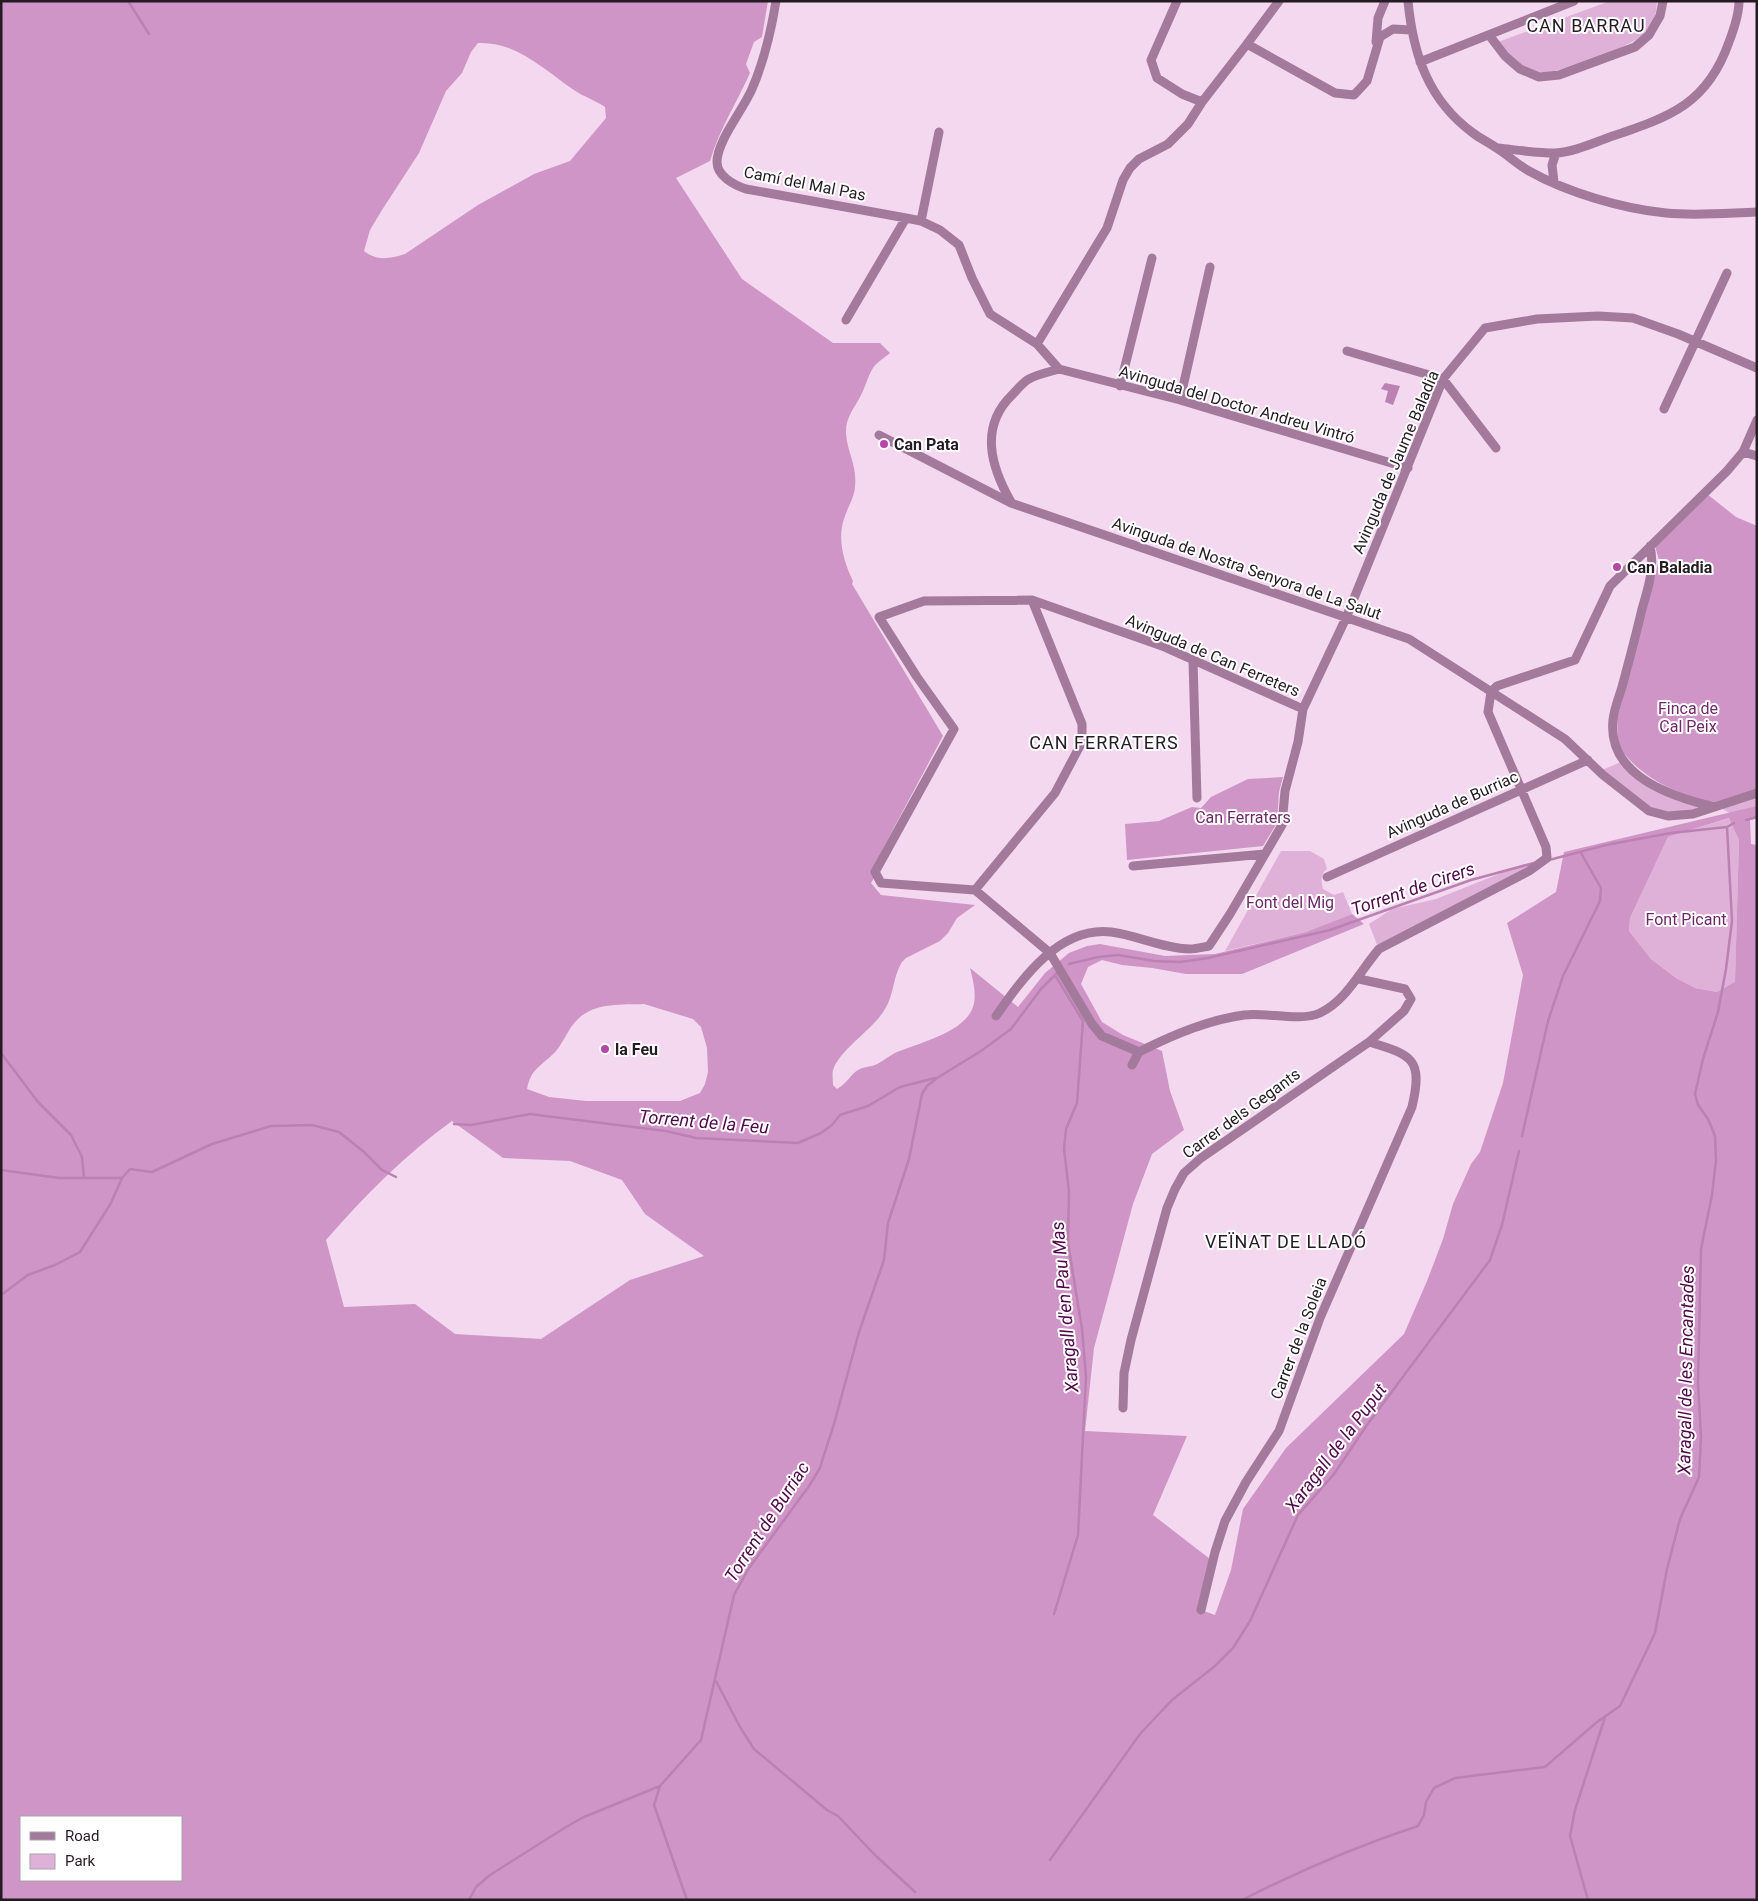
<svg xmlns="http://www.w3.org/2000/svg" width="1758" height="1901" font-family="Roboto,sans-serif">
<style>
.green{fill:#dfb1d8}
.forest{fill:#cf95c6;fill-rule:evenodd}
.water{fill:#ba81b2}
.lines{fill:none;stroke-linecap:round;stroke-linejoin:round}
.stream{stroke:#ba81b2;stroke-width:2.5}
.minor{stroke:#a37a9c;stroke-width:9}
.poi-dot{fill:#b348a9;stroke:#fff;stroke-width:2}
.labels{text-anchor:middle;stroke-width:4;stroke-linejoin:round;paint-order:stroke}
.street-label{font-size:16px;fill:#241b23;stroke:#fff}
.poi-label{font-size:16px;font-weight:bold;fill:#241b23;stroke:#fff;text-anchor:start}
.park-label{font-size:16px;fill:#6c2966;stroke:#fff}
.neighbourhood-label{font-size:18px;letter-spacing:1px;fill:#241b23;stroke:#fff}
.water-label{font-size:18px;font-style:italic;fill:#4f094a;stroke:#fff}
</style>
<rect width="100%" height="100%" fill="#f3d8ef"/>
<!-- green -->
<path class="green" d="M1610,1H1657C1656,15 1655,21 1646,32C1632,47 1561,74 1540,72C1522,71 1508,56 1498,42Z
M1621,762L1644,782L1707,807C1689,812 1668,816 1650,809C1639,804 1613,778 1602,770Z
M1757,795V811L1735,816L1719,807Z
M1730,818L1739,840L1735,983L1717,992L1695,988L1676,978L1651,959L1629,931L1630,918L1668,837Z
M1281,851H1310L1324,859L1327,869C1320,875 1321,880 1323,889L1334,895L1343,892L1352,914L1306,932L1225,951Z
M1536,862L1378,947L1369,924L1392,909L1436,899L1524,864Z"/>
<!-- forest -->
<path class="forest" d="M1,1H768L762,37L754,42L746,64L750,73C737,102 719,130 710,161L676,178L742,279L833,343H880L890,353C884,358 876,363 873,368C868,376 866,385 862,393C855,408 845,417 846,434C848,455 857,464 855,487C854,499 847,508 844,519C837,539 844,563 853,581L852,584L943,736L874,865L878,871L871,883L881,895L975,905L957,918L948,933L940,941L906,958L902,962C893,976 894,995 885,1009C873,1030 840,1049 833,1070C832,1075 833,1080 833,1085L837,1089C847,1084 851,1073 860,1069C864,1067 868,1067 872,1066C880,1064 887,1057 895,1053C918,1043 964,1033 973,1007C977,995 973,980 970,968L1018,1007L1045,973L1069,953L1087,946L1100,944L1165,956L1215,954L1306,932L1352,914L1364,924L1242,974H1186L1152,968L1122,965L1102,960L1088,967L1081,984L1102,1022L1123,1035L1162,1051L1170,1091L1184,1130L1152,1154L1133,1204L1094,1348L1085,1431L1187,1436L1153,1515L1210,1559L1201,1610L1215,1615L1231,1570L1243,1509L1286,1448L1404,1334L1427,1281L1443,1239L1453,1204L1471,1164L1480,1152L1503,1083L1523,975L1507,923L1556,892L1564,852L1757,806V818L1750,820L1751,844L1757,845V1900H1ZM478,43C516,41 544,70 574,90C584,97 595,100 605,107L606,118L570,161L534,174L478,205L405,254C389,259 377,261 364,251L370,230L382,210L419,153L446,91L462,73L471,52ZM1729,818L1739,840L1735,982L1717,992L1695,988L1676,978L1651,959L1629,931L1630,918L1668,837ZM644,1004L693,1019L701,1027L707,1048L708,1072L705,1084L700,1093L680,1101H586L549,1097L527,1089C531,1070 538,1068 551,1056C563,1046 567,1029 578,1019C595,1002 623,1005 644,1004ZM452,1121L503,1158L570,1161L622,1180L645,1214L704,1256L630,1280L541,1339L455,1334L415,1304L344,1307L326,1240C364,1196 405,1155 452,1121ZM21,1817H181V1880H21Z
M1707,494L1736,517L1757,526V789C1747,792 1727,802 1717,802C1687,801 1633,774 1620,746C1617,739 1618,728 1617,719L1659,560L1655,546Z
M1283,777L1279,792L1277,823L1263,846L1127,860L1125,824L1159,821L1192,807L1201,808L1211,797L1248,779Z"/>
<!-- water -->
<path class="water" d="M1385,383L1400,386L1393,405L1385,402L1388,391L1381,389Z"/>
<g class="lines">
<!-- stream -->
<path class="stream" d="M128,1L149,34
M1746,820L1757,817
M1549,860L1606,845L1671,833L1727,827L1734,823
M1069,964L1098,957L1118,955L1154,961L1180,962L1208,958L1330,930L1471,880L1534,863
M1,1053L38,1102L71,1135L82,1157L84,1178
M454,1124L471,1125L530,1114L666,1131L696,1138L798,1143L821,1133L832,1125L840,1115L868,1106L900,1087L935,1078
M1522,1136L1548,1021L1563,976L1600,901L1601,888L1581,853
M1,1170L59,1178H122
M1,1295L28,1275L55,1265L80,1252L111,1203L122,1178L130,1169L152,1172L212,1144L271,1126L312,1125L339,1132L364,1152L382,1170L396,1177
M1054,1614L1078,1535L1086,1377L1082,1329L1068,1243L1069,1191L1064,1149L1066,1129L1077,1103L1083,1021L1055,975
M716,1681L740,1727L754,1749L827,1810L838,1816L874,1854L915,1892
M660,1786L654,1805L687,1900
M1050,1860L1140,1734L1172,1700L1215,1666L1233,1648L1250,1621L1298,1515L1334,1474L1367,1425L1490,1260L1502,1225L1519,1151
M469,1900L476,1887L490,1875L566,1827L584,1817L660,1786L701,1740L734,1595L749,1568L809,1486L820,1468L823,1458L834,1424L859,1332L884,1260L888,1223L909,1159L922,1094L927,1086L937,1078L981,1051L1011,1029L1041,989L1057,973
M1242,1900C1299,1871 1357,1846 1418,1826L1424,1815L1426,1802L1434,1788L1455,1778L1545,1767L1597,1722L1620,1706L1655,1633L1667,1569L1680,1519L1699,1477L1701,1437L1698,1383L1701,1249L1712,1195L1716,1160L1715,1136L1708,1119L1698,1105L1695,1094L1703,1059L1718,1012L1726,969L1732,921L1727,827
M1588,1900L1570,1836L1575,1810L1605,1717"/>
<!-- minor -->
<path class="minor" d="M776,1C771,32 764,61 752,89C743,110 717,141 717,162C717,176 734,185 746,189L906,218L921,221L940,230L959,245L972,278L990,314L1037,344L1059,369
M1177,1L1151,60L1157,78L1182,94L1202,102
M1408,1C1413,54 1428,100 1473,133C1481,139 1490,143 1498,149C1509,156 1518,165 1529,171C1566,192 1623,209 1666,213C1696,216 1727,213 1757,212
M1489,35L1505,56L1520,69L1539,77L1559,75L1635,47L1649,35L1660,16L1663,1
M1376,42L1378,18L1385,1
M1247,44L1279,1
M1420,62L1574,1
M1498,148C1517,150 1536,153 1555,153C1574,152 1593,143 1610,137C1669,117 1707,105 1729,42C1734,29 1739,15 1739,1
M1554,182L1552,165L1556,153
M921,221L939,132
M846,320L906,218
M1037,344L1107,228L1123,180L1130,168L1139,159L1168,144L1188,124L1202,102L1247,44L1335,93L1354,95L1367,81L1380,37L1393,29L1411,30
M1347,351L1443,379L1496,448
M1059,369L1180,400L1408,468
M1120,386L1152,258
M1180,400L1210,267
M1664,409L1727,273
M879,435L1011,503L1409,639L1565,739L1603,775L1649,811L1668,816L1693,814L1757,793
M1743,452L1757,456
M1011,502C991,467 979,427 1012,395C1017,390 1023,382 1029,379C1038,374 1049,372 1059,369
M1650,546C1655,567 1648,589 1642,609C1636,635 1629,661 1622,687C1619,697 1614,709 1613,720C1607,776 1672,797 1715,807
M1193,661L1197,798
M1491,692L1497,686L1575,660L1610,586L1727,471L1743,452L1757,420
M1133,866L1265,854
M1327,877L1588,760
M975,890L1055,793L1082,742V724L1032,600
M996,1016C1022,979 1059,926 1111,932C1136,935 1165,949 1190,949C1196,949 1203,947 1209,946L1230,914L1282,825L1285,791L1298,742L1303,709L1346,618L1443,379L1485,328L1537,319L1598,316L1633,318L1678,334L1757,368
M1139,1052L1102,1036L1092,1024L1050,953L975,890L881,883L875,872L954,729L917,677L879,617L924,601L1032,600L1162,646L1303,709
M1139,1052C1172,1035 1207,1020 1244,1015C1266,1012 1300,1022 1320,1013C1347,1000 1360,971 1379,949L1529,871L1547,858L1546,847L1488,712L1491,692
M1132,1065L1139,1052
M1123,1408L1124,1373L1131,1340L1167,1208L1175,1189L1184,1173L1201,1158L1369,1042L1404,1011L1411,999L1405,989L1359,979
M1201,1610L1215,1552L1225,1521L1246,1482L1279,1431L1320,1318L1412,1107C1423,1059 1413,1055 1369,1042"/>
</g>
<!-- markers -->
<g class="poi-dot">
<circle cx="884" cy="444" r="5"/>
<circle cx="1617" cy="567" r="5"/>
<circle cx="605" cy="1049" r="5"/>
</g>
<g class="labels">
<!-- street labels -->
<g class="street-label">
<text transform="translate(805 183) rotate(11)" y="6">Camí del Mal Pas</text>
<text transform="translate(1237 404) rotate(16)" y="6">Avinguda del Doctor Andreu Vintró</text>
<text transform="translate(1395 462) rotate(-67)" y="6">Avinguda de Jaume Baladia</text>
<text transform="translate(1247 568) rotate(19)" y="6">Avinguda de Nostra Senyora de La Salut</text>
<text transform="translate(1213 655) rotate(23)" y="6">Avinguda de Can Ferreters</text>
<text transform="translate(1452 804) rotate(-24)" y="6">Avinguda de Burriac</text>
<text transform="translate(1241 1113) rotate(-36)" y="6">Carrer dels Gegants</text>
<text transform="translate(1298 1338) rotate(-69)" y="6">Carrer de la Soleia</text>
</g>
<!-- poi labels -->
<g class="poi-label">
<text x="894" y="450">Can Pata</text>
<text x="1627" y="573">Can Baladia</text>
<text x="615" y="1055">la Feu</text>
</g>
<!-- park labels -->
<g class="park-label">
<text x="1688" y="714">Finca de<tspan x="1688" dy="18">Cal Peix</tspan></text>
<text x="1243" y="823">Can Ferraters</text>
<text x="1290" y="908">Font del Mig</text>
<text x="1686" y="925">Font Picant</text>
</g>
<!-- neighbourhood labels -->
<g class="neighbourhood-label">
<text x="1586" y="32">CAN BARRAU</text>
<text x="1104" y="749">CAN FERRATERS</text>
<text x="1286" y="1248">VEÏNAT DE LLADÓ</text>
</g>
<!-- water labels -->
<g class="water-label">
<text transform="translate(1413 889) rotate(-19)" y="6">Torrent de Cirers</text>
<text transform="translate(704 1122) rotate(5)" y="6">Torrent de la Feu</text>
<text transform="translate(1065 1307) rotate(-95)" y="6">Xaragall d'en Pau Mas</text>
<text transform="translate(1686 1370) rotate(-89)" y="6">Xaragall de les Encantades</text>
<text transform="translate(1336 1448) rotate(-53)" y="6">Xaragall de la Puput</text>
<text transform="translate(767 1522) rotate(-57)" y="6">Torrent de Burriac</text>
</g>
</g>
<!-- border -->
<rect width="1758" height="1901" fill="none" stroke="#241b23" stroke-width="5"/>
<!-- legend -->
<rect x="20" y="1816" width="162" height="65" fill="#ffffff" stroke="#a7a4a7"/>
<rect x="30" y="1832" width="25" height="8" fill="#a37a9c" stroke="#a7a4a7"/>
<text x="65" y="1841" font-size="15" fill="#241b23">Road</text>
<rect x="30" y="1854" width="25" height="15" fill="#dfb1d8" stroke="#a7a4a7"/>
<text x="65" y="1866" font-size="15" fill="#241b23">Park</text>
</svg>
